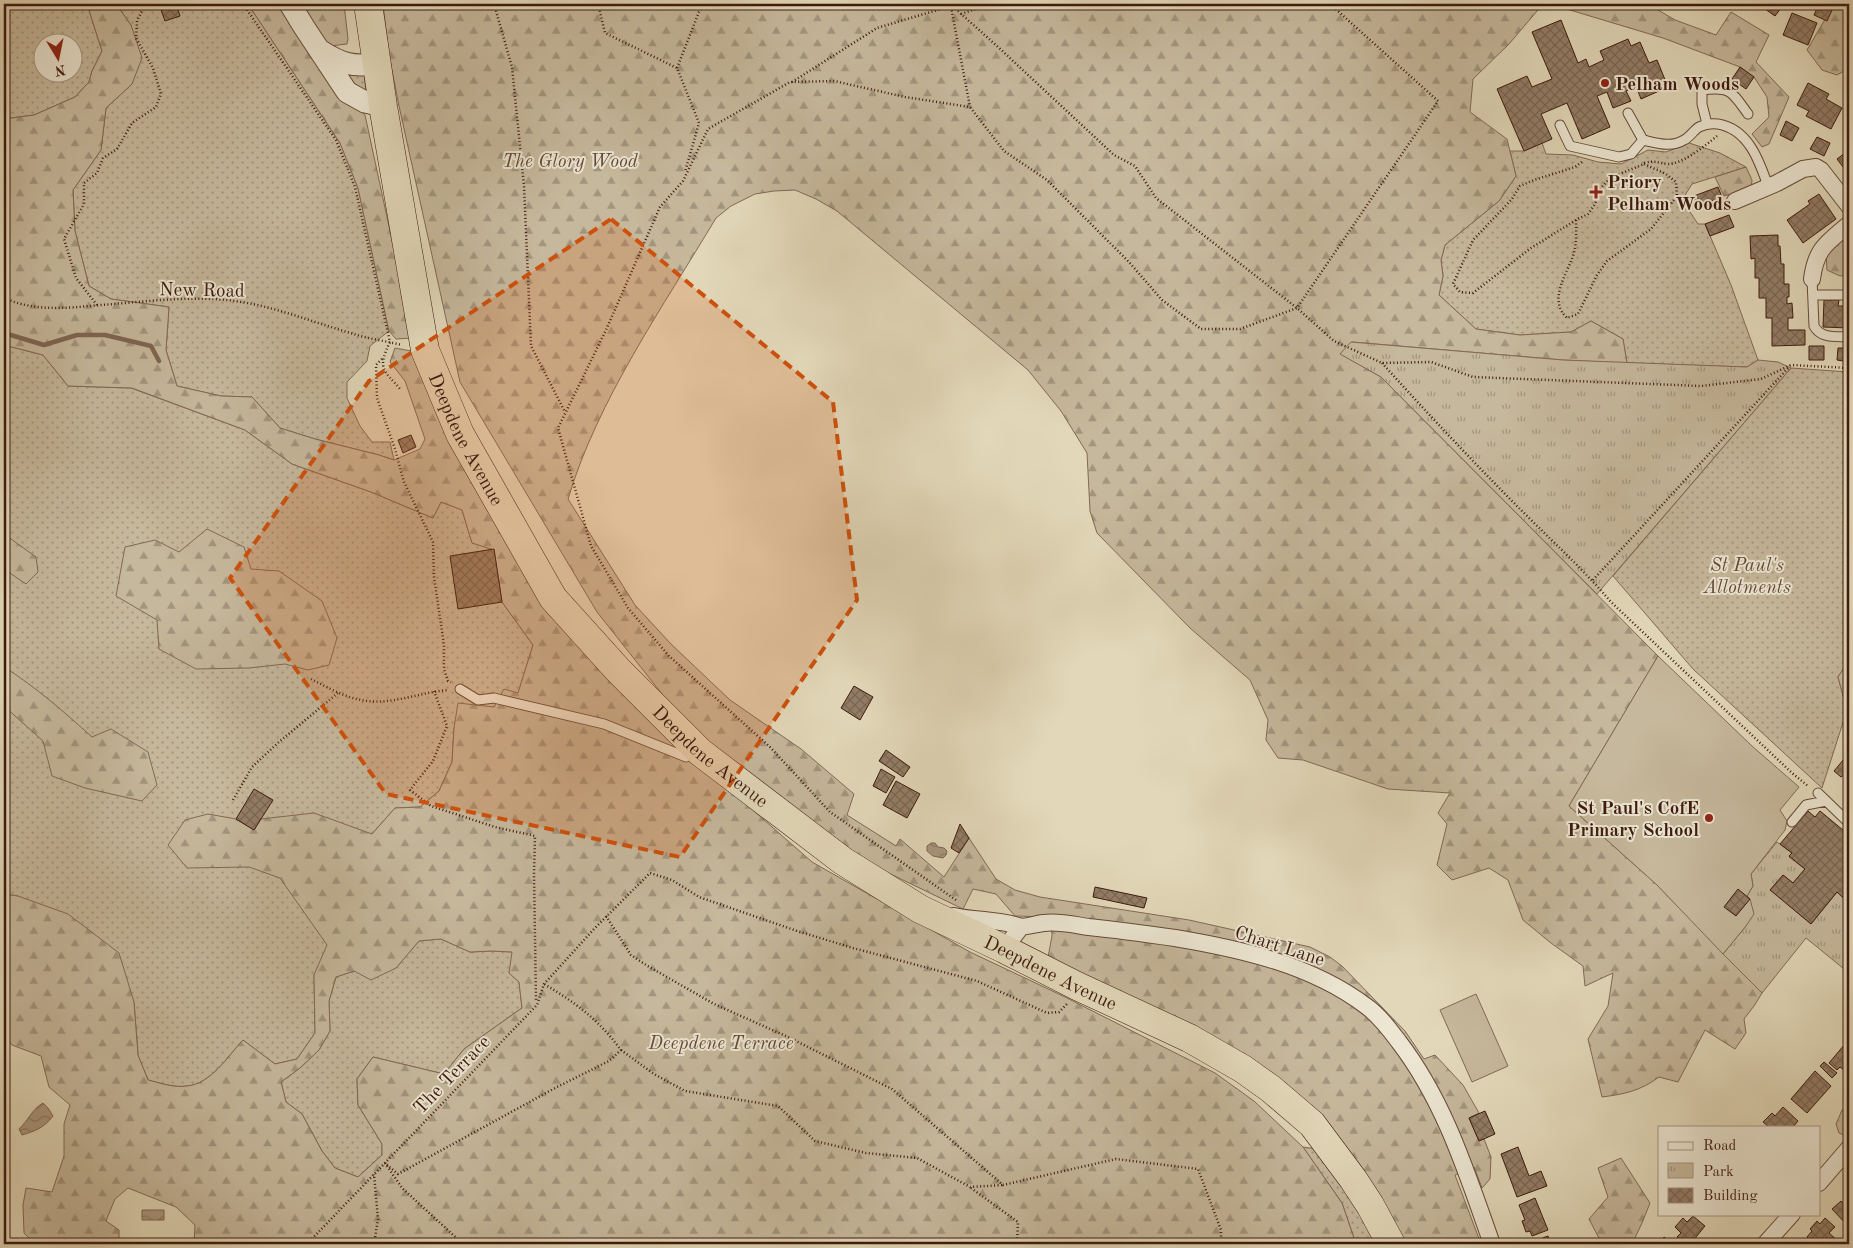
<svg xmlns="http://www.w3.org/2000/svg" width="1853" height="1248" font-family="'Old Standard TT',serif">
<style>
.grass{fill:url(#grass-dots);stroke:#826955;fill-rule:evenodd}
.forest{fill:url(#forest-firs);stroke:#826955;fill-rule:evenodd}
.park{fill:url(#park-tufts);stroke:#826955}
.pitch{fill:#c6b89c;stroke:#826955}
.water{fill:url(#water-waves);stroke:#7e6552}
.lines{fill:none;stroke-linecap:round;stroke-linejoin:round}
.stream{stroke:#7e6552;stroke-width:4.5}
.building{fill:url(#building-cross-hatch);stroke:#3d1a0e}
.service-casing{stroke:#664a39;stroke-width:11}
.minor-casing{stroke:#664a39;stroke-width:18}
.tertiary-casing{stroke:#664a39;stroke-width:23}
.trunk-casing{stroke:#3d1a0e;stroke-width:29}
.path{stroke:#3d1a0e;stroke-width:2.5;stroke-dasharray:1 2.5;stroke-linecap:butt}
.service{stroke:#ece6d2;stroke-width:9}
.minor{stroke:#ece6d2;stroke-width:16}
.tertiary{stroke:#ece6d2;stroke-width:21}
.trunk{stroke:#e2d8b9;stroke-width:28}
.marked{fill:#ce500c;fill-opacity:0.2;stroke:#ce500c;stroke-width:4;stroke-dasharray:10 6;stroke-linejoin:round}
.poi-dot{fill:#8f2418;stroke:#ece6d2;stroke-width:2}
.labels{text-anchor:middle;stroke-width:4;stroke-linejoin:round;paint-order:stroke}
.poi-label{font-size:19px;font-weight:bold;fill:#3d1a0e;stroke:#ece6d2;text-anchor:start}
.park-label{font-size:19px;font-style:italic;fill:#664939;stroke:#ece6d2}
.street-label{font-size:19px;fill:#3d1a0e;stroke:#ece6d2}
</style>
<defs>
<pattern id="grass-dots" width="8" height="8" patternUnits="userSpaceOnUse" patternTransform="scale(1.25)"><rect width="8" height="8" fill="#c6b89c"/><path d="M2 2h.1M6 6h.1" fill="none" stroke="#a2957e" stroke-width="1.8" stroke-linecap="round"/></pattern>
<pattern id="forest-firs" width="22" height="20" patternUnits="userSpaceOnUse" patternTransform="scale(1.25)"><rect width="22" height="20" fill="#c6b89c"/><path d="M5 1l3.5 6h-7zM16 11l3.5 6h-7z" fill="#a2957e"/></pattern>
<pattern id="park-tufts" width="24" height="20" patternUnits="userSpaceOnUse" patternTransform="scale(1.25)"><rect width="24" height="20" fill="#c6b89c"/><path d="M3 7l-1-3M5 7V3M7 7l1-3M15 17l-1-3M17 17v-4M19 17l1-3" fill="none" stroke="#a2957e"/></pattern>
<pattern id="water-waves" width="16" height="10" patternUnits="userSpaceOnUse" patternTransform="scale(1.25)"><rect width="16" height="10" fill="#aa977f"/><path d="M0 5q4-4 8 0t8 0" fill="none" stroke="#8c7a66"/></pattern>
<pattern id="building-cross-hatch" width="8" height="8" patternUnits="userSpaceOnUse" patternTransform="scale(1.25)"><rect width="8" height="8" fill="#937d67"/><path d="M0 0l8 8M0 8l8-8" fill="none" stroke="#796653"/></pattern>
</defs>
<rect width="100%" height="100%" fill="#e2d8b9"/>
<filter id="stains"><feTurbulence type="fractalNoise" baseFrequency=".004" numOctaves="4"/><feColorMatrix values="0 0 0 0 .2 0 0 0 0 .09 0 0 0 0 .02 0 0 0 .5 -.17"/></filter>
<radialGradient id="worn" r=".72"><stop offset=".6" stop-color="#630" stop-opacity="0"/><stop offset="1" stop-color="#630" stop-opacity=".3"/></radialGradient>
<!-- grass -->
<path class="grass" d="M4,4H87L102,51L92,71L89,82L75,97L34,115L4,119ZM42,42H72V72H42Z
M116,4H248L340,143L358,188L389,331L370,346L367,361L347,382V398L360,426L372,442H390L394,460L379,455L315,439L280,428L252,397L221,396L177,386L166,350L169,307L111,299L89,286L75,231L73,190L101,150L106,108L132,84L131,25Z
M343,73L364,75L366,91L358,92Z
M1542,143L1546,154L1573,155L1598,162L1621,164L1648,150L1666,152L1689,143L1720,153L1746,167L1692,184L1682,200L1698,224H1705L1731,285L1758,360L1747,367L1627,363L1623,339L1591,321L1571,332L1520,335L1476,329L1439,295L1443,276L1441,260L1445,245L1499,201L1516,176L1510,151H1524Z
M4,345L43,355L68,386L131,388L245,430L292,464L371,492L433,518L441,502L462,510L472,543L494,549L502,602L533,645L518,693L454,728L452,762L439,791L420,807L395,808L348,861L343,926L314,975L315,1033L297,1059L275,1064L243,1040C228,1056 211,1084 187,1086C174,1088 160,1083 148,1080L138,1055L134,1002L18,896L4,894Z
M1791,368L1849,372V660L1838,677L1847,710L1822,788L1693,669L1613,576Z
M441,939L470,952L491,951L513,952L509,973L519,982L522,1008L464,1049L444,1074L373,1057L357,1079L358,1105L382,1144V1155L358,1177L335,1168L322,1151L302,1114L286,1102L281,1082L300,1068L319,1050L330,1031L329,1001L336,977L354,971L396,968L419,941Z
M1303,1147L1317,1149L1340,1176L1378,1244H1356L1342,1203Z"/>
<!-- forest -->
<path class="forest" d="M87,4H116L131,25L142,58L132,84L106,108L101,150L73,190L75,231L89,286L111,299L169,307L166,350L177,386L221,396L252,397L280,428L315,439L379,455L394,460L420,449L425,439L405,381L390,362L395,348L422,353L514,541L690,755L812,862L970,952L1063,996L1215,1073L1254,1101L1303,1147L1342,1203L1356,1244H194L195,1225L176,1207L128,1188L115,1199L106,1221L119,1230V1244H35L24,1233L23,1205L26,1188L52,1192L64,1156V1124L70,1105L49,1087L41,1056L12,1045L4,1035V894L18,896L68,914L119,953L134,1002L138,1055L148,1080C160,1083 174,1088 187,1086C211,1084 228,1056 243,1040L275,1064L297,1059L315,1033L314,975L327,945L280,878L249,867L187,868L168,845L185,820L208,814L236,819L254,830L261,819L314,813L372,834L395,808L420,807L439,791L452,762L454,728L458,703L494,707L504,689L518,693L533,645L502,602L494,550L472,543L462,510L441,502L433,518L371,492L292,464L245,430L132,388L68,386L43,355L4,345V119L34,115L75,97L89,82L92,71L102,51ZM441,939L470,952L491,951L512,952L509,973L519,982L522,1008L464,1049L444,1074L373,1057L357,1079L358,1105L382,1144V1155L358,1177L335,1168L322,1151L302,1114L286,1102L281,1082L300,1068L319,1050L330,1031L329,1001L336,977L354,971L371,980L396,968L419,941Z
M248,4H280L344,95L365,115L413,338L396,339L389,331L358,188L340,143Z
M296,4H344L348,39L347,44L330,46Z
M383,4H1543L1509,44L1473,79L1470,112L1507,139L1516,176L1499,201L1445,245L1441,260L1443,276L1439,295L1476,329L1520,335L1571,332L1591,321L1623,339L1627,363L1563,360L1352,342L1341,354L1381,377L1658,656L1569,806L1657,885L1762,993L1754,1006L1744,1019L1746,1033L1735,1049L1705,1030L1678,1082L1659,1077C1640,1091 1625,1094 1602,1097L1588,1039L1608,1006L1613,973L1585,986L1583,966L1551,943L1523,920L1508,880L1489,868L1452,880L1437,865L1447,824L1438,813L1450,793L1388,789L1303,760L1278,758L1266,740L1268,720L1250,680L1190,628L1097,533L1090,511L1087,453L1061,411L1028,370L837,211L816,199L795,190L774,191L755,194L731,206L716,218C663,307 598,399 568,499L635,605L671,644L730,700L801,749L854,794L847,815L896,846L900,839L944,877L969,838L996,879L1015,890L1040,897L1189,920L1310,947L1330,957L1342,966L1405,1031L1424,1059L1435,1055L1463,1085L1479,1113L1469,1118L1479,1141L1484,1139L1491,1157L1490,1179L1482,1188L1474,1167L1455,1175L1481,1244H1404L1325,1127L1048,957L1052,936L1051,917L1015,916L996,894L973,889L963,909L876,867L788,812L689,728L597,612L460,382L399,106L389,55Z
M1550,4H1648L1675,20L1716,35L1731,12L1769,35L1756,62L1789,97L1769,144L1762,147L1752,134L1769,117L1767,97L1754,77L1740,67L1663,38Z
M1834,4H1849V68L1837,75L1822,70L1807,50Z
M1746,167L1752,180L1751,189L1724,196L1715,177Z
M1849,238V275L1840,276L1827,270L1826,252L1837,241Z
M207,529L244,547L251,569L279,571L322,601L337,638L329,665L308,670L285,664L249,668L196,669L159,649L157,620L116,596L125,547L155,540L179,552Z
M4,534L36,557L38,572L26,584L4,569Z
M1849,660V710H1847L1838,677Z
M4,667C36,687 64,712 92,737L111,729L148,752L157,785L142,801L85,788L52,776L43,741L4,706Z
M1849,1107V1131L1846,1136L1839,1133L1836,1124L1842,1110Z
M1621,1158L1650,1203L1642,1223L1632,1244H1602L1589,1219L1608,1197L1598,1168Z"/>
<!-- park -->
<path class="park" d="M1351,342L1563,360L1747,367L1758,360L1778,362L1791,368L1597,594L1381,377L1340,354Z
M1777,842L1792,853L1789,857L1805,869L1793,883L1783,875L1771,890L1811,924L1837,892L1849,903V973L1806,938L1762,993L1723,954L1746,926L1747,896L1753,886L1751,874Z"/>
<!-- pitch -->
<path class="pitch" d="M1658,656L1752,746L1799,787L1780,810L1787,821L1785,830L1751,874L1753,886L1747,896L1750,899L1754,914L1746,926L1723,954L1657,885L1569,806Z
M1476,994L1508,1066L1472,1082L1440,1010Z"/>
<!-- water -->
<path class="water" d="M931,843H935L938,847L944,848L947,851L946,855L943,858L933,856L927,851V846Z
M43,1103L48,1108L53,1116C44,1128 35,1131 22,1135L19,1129C28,1121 32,1109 43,1103Z
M142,1210H164V1220H142Z"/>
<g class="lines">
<!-- stream -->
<path class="stream" d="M4,333L44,345L77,335H105L151,346L159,361"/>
</g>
<!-- building -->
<path class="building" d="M169,4H176L180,16L165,21L160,7Z
M1758,4H1784L1775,16Z
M1819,4H1825L1833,8L1827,21L1814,15Z
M1792,13L1817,23L1808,45L1783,35Z
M1561,20L1578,63L1586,59L1589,67L1604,60L1600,51L1628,39L1631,46L1640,42L1649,63L1657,60L1668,87L1641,99L1636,86L1626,91L1631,101L1613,108L1607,92L1597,96L1610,127L1582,139L1567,103L1541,114L1552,139L1524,151L1497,89L1527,76L1532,87L1552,79L1532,32Z
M1740,67L1754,77L1746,89L1732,79Z
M1808,83L1829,94L1826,99L1842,108L1831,129L1806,116L1809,111L1797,105Z
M1786,121L1799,128L1792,141L1780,135Z
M1817,137L1830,143L1824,156L1810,149Z
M1849,150V175L1837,159Z
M1718,187L1722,197L1697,206L1694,196Z
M1819,194L1836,219L1803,243L1787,220L1810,204L1808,201Z
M1729,215L1734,227L1710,236L1705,224Z
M1778,235V246H1780L1781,264H1784V284H1789V297H1787V304L1792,303L1793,318H1788V330H1805V345L1772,346V318H1766V298H1759V278H1755V258L1751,259L1750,236Z
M1824,300H1839L1838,306H1846V304H1849V328L1823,327Z
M1809,346H1824V360H1809Z
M1838,348H1849V362L1837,360Z
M411,435L416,447L403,453L398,440Z
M494,549L502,602L458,609L450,556Z
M854,686L873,697L860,720L841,708Z
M886,750L910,767L903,777L879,761Z
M1849,753V777L1845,774L1841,777L1834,771Z
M881,769L895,777L886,793L873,786Z
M896,781L920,794L907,818L883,805Z
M254,789L273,800L254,830L236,819Z
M1808,811L1815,817L1820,811L1849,835V903L1837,892L1811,924L1770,890L1783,875L1793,883L1805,869L1789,856L1792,853L1780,844Z
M960,824L969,838L959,853L951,848Z
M1095,887L1147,898L1144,908L1093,897Z
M1738,889L1750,899L1736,916L1724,907Z
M1845,1044L1849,1047V1069L1847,1072L1840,1067L1837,1070L1829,1063Z
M1824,1062L1837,1073L1832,1078L1820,1066Z
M1815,1071L1831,1086L1807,1113L1791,1099Z
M1783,1107L1798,1121L1793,1127H1769L1763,1122L1772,1113L1775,1116Z
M1485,1111L1495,1134L1479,1141L1469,1118Z
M1518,1147L1529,1176L1541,1171L1547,1186L1517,1197L1501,1154Z
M1849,1194V1225L1848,1226L1832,1209L1841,1201L1845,1206L1849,1203L1844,1198Z
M1535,1198L1548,1230L1532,1236L1530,1231L1526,1232L1522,1221L1525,1220L1519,1205Z
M1693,1216L1705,1226L1692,1242L1689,1239L1685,1243L1677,1237L1681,1233L1675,1227L1683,1218L1687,1222Z
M1825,1218L1835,1227L1829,1233L1838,1241L1835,1244H1814L1807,1237L1812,1231L1810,1229L1817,1221L1820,1224Z
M1548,1236L1551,1244H1533L1532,1242Z
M1664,1237L1673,1244H1663L1660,1242Z"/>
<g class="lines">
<!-- service casing -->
<g class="service-casing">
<path id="service" d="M1628,113L1643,140C1657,143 1671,148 1684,140C1690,137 1694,130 1699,127C1705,124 1711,123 1718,124C1748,129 1759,160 1768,186
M1707,124L1702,104V90C1731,86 1732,92 1748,114
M1560,125L1570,146L1619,157L1631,154L1643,140
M1812,279L1814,326C1821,339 1836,336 1849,337
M1813,295H1849
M460,689L478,700L494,698L604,724L686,757L696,753
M1818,793L1849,823
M1792,822L1806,805L1826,801"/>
</g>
<!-- minor casing -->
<g class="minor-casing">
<path id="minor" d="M1735,201L1777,183L1803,169L1816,167L1821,170L1849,206
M1812,279C1816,248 1827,243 1849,224
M954,916C976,921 1000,919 1021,927
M1004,949L1021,927C1029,926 1036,924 1044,923C1058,921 1075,925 1089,927C1118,930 1147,934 1175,938C1241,949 1312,965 1366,1006C1379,1015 1390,1030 1399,1042C1445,1102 1467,1174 1492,1244
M1819,1183L1849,1148
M1765,1244L1792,1214"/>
</g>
<!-- tertiary casing -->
<g class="tertiary-casing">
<path id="tertiary" d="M290,4L304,27L347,92L365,102L383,106
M321,51C342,64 352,67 376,64"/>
</g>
<!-- trunk casing -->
<g class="trunk-casing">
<g id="trunk">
<path id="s1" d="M368,4L383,106L425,350L460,434L553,598L618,670L700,752L843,861L920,909L1004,949L1077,986L1189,1038L1243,1069L1271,1089L1312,1124L1353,1179L1370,1205L1391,1244"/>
</g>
</g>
<!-- path -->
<path class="path" d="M243,4L336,140L355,187L390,342C377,369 383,369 401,390
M494,4L512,67L524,186L531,346L565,412
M598,4L605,33L677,68L699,123L685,172
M950,4L997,46L1114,155L1135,166L1156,198L1297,308L1334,341L1382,363L1431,362L1473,377L1701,386L1761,379L1791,365L1849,368
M951,7L970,107
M961,14L991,4
M677,68L699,12L705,4
M792,82L877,28L951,6
M1644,163C1655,160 1657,163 1668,164C1683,164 1706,145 1717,136
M1644,164L1666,174L1676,182L1677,196L1651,229L1607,261L1597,275L1578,314L1567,318C1548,300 1566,276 1573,256C1577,244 1576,232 1576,220L1588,214L1595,204L1601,188L1610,178Z
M1576,220L1531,248L1473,293L1460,292L1453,284L1473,240L1512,199L1520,186L1534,180L1575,167L1583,161
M4,298C35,312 68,308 101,305C141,302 186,296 226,300C270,304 311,322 354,334C369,339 386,341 402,345
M97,305L76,278L64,239L84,204V183L97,173L103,158L117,149L132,123L156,107L161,94L153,68L136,38L137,21L145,4
M382,359L376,365L377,398L395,449L404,482L433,542L434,577L444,645V669L448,681L451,682
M1382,363C1428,414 1475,464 1523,512C1553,542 1584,570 1611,602L1792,773L1808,786
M1593,580L1790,366
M311,679C327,687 344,697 361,700C391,706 420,692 449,690
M434,691L447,726L433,761L410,790L431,806L495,827L535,836L534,874L536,1001
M233,800L252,767L279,742L339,692
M956,900L830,812L770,747L669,656L628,608L591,546L558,428L606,330L660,207L683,181L708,129L790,82L834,81L905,97L970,107L1004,151L1047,180L1129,262L1162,300L1201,329H1240L1297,308L1438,101L1330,4
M606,916L631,955L646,965L714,1004L788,1037L892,1089L1003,1185L1116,1159L1198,1169L1221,1230V1244
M621,1050L654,1074L685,1091L778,1106L815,1141L866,1153L917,1158L970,1187L1003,1185
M971,1188L1018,1222L1017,1244
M307,1244L537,1005L544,984L594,929L650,873L672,880L699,897L797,931L853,948L977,981L1047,1013L1059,1012L1067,1004
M374,1244L378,1219L374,1174
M463,1244L402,1188L385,1163L398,1174L557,1087L609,1061L621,1050C598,1019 576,1003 544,984"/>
<!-- service -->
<use href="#service" class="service"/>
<!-- minor -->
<use href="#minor" class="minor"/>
<!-- tertiary -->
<use href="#tertiary" class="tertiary"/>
<!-- trunk -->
<use href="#trunk" class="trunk"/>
</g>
<!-- marked area -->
<path class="marked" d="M611,219L833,402L857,600L680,857L386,794L230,578L369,381Z"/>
<!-- markers -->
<g class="poi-dot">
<circle cx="1605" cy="83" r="5"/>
<path d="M1593.5 184.5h5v5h5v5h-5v5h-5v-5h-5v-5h5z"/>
<circle cx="1709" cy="818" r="5"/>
</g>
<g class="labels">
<!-- poi labels -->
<g class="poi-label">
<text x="1615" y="90">Pelham Woods</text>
<text x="1607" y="188">Priory<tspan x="1607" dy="22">Pelham Woods</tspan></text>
<text x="1699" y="814" text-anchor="end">St Paul's CofE<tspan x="1699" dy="22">Primary School</tspan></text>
</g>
<!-- park labels -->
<g class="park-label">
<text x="570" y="167">The Glory Wood</text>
<text x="1747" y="571">St Paul's<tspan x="1747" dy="22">Allotments</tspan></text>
<text x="721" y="1049">Deepdene Terrace</text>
</g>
<!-- street labels -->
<g class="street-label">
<text transform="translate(202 289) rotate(1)" y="7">New Road</text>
<text dy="7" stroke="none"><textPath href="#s1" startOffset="449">Deepdene Avenue</textPath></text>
<text dy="7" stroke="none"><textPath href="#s1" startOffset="854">Deepdene Avenue</textPath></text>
<text transform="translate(1280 945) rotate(18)" y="7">Chart Lane</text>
<text dy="7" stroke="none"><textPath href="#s1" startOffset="1259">Deepdene Avenue</textPath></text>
<text transform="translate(451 1074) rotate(-46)" y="7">The Terrace</text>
</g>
</g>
<!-- margin -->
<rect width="1853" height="1248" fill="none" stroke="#e2d8b9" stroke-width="20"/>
<rect x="5" y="5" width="1843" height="1238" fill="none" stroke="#3d1a0e" stroke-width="2.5"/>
<rect x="10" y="10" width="1833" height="1228" fill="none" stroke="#3d1a0e"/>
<!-- legend -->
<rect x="1658" y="1126" width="162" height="90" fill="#ece6d2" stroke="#a69484"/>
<rect x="1668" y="1142" width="25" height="8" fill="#ece6d2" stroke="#a69484"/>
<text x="1703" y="1150" font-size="15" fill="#3d1a0e">Road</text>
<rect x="1668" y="1163" width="25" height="15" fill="url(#park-tufts)" stroke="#a69484"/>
<text x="1703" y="1176" font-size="15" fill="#3d1a0e">Park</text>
<rect x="1668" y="1188" width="25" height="15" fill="url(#building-cross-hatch)" stroke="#a69484"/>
<text x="1703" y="1200" font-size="15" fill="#3d1a0e">Building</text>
<!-- north arrow -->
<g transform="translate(58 58) rotate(170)"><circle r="24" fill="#ece6d2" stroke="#a69484"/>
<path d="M0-4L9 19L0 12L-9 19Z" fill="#8f2418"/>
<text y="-8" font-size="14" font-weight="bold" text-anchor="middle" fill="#3d1a0e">N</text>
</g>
<rect width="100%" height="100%" filter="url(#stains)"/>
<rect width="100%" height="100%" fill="url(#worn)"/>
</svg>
